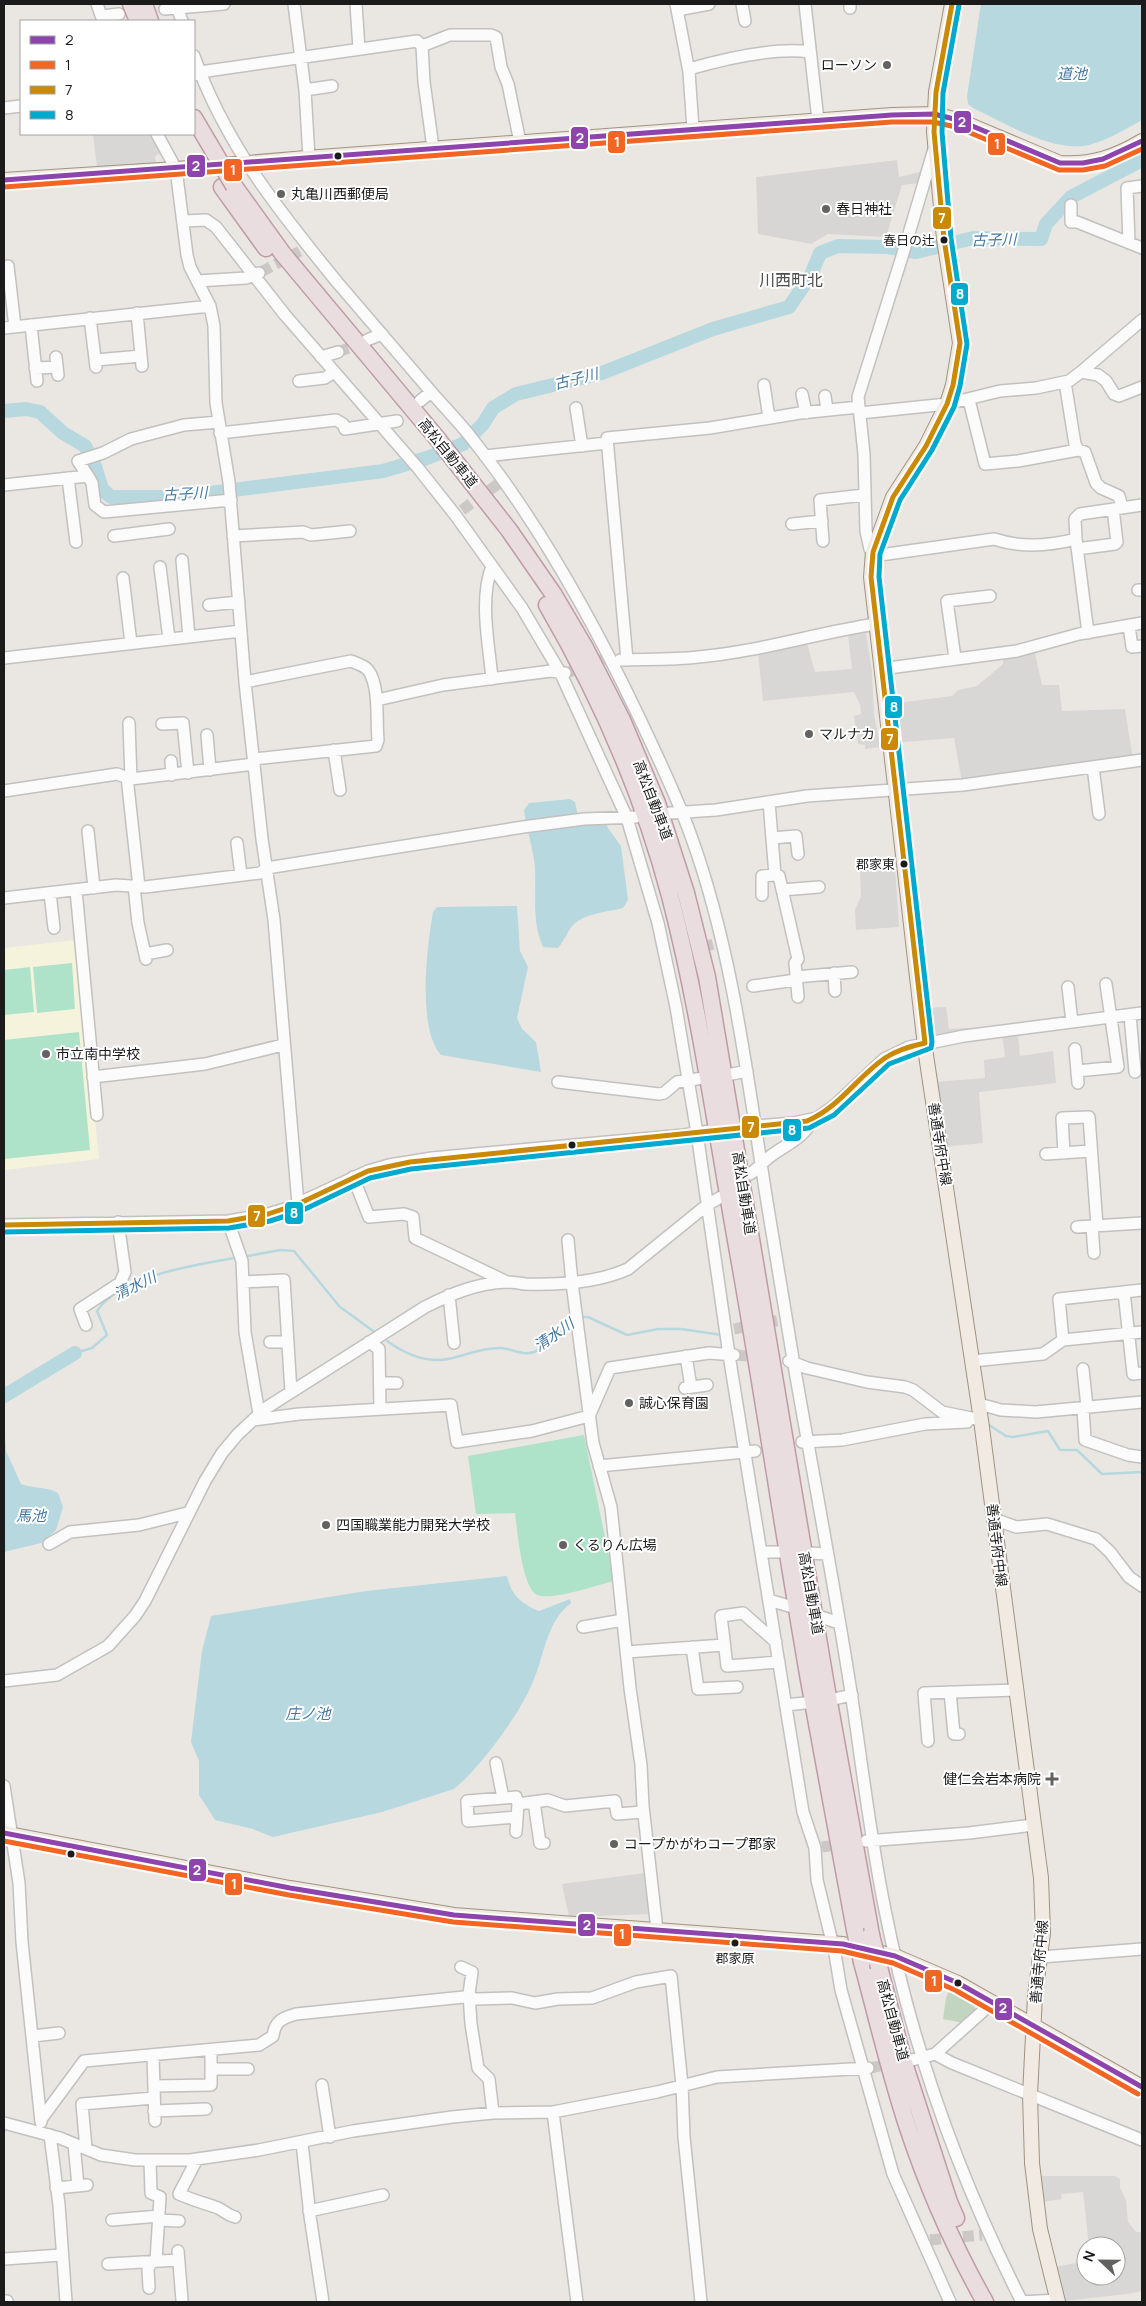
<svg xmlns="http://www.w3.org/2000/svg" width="1146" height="2306" font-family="Manrope,'Noto Sans JP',sans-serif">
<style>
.education{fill:#f6f3dc}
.religious{fill:#d8d6d5}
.cemetery{fill:#c2d5c1}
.pitch{fill:#aee2c9}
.parking{fill:#d8d7d5}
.water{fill:#b6d8de}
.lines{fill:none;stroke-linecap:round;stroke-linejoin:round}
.stream{stroke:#b6d8de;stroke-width:2.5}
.river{stroke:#b6d8de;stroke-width:14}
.minor-tunnel{stroke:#cbc8c5;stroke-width:11;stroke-dasharray:11 5.5;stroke-linecap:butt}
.minor-casing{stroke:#c2c1bf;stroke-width:14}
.major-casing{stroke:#a09380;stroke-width:16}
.highway-casing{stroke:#bf9ba6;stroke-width:19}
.minor{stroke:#fcfbfb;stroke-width:11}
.major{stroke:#f0eae2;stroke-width:14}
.highway{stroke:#e9dddf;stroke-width:16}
.highway-bridge-casing{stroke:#bf9ba6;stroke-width:19;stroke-linecap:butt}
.highway-bridge{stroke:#e9dddf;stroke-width:16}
.bus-1-casing{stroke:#fff;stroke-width:9}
.bus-2-casing{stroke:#fff;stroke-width:9}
.bus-3-casing{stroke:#fff;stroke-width:9}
.bus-4-casing{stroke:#fff;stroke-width:9}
.bus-1{stroke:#8e44ad;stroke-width:5}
.bus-2{stroke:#f26522;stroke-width:5}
.bus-3{stroke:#cb8a05;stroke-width:5}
.bus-4{stroke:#00a9ce;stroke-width:5}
.poi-dot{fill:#636261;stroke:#fff;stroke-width:2}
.bus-dot{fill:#1b1b1b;stroke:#fff;stroke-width:2}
.labels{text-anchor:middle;stroke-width:4;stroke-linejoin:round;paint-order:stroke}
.bus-label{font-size:13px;fill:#1b1b1b;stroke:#fff;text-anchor:end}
.poi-label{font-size:14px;fill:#1b1b1b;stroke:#fff;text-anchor:start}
.street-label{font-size:14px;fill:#1b1b1b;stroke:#fff}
.water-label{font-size:15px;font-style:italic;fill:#4579a2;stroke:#fff}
.quarter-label{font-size:16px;fill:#4e4e4e;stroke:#fff}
.line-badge{stroke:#fff;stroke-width:2}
.badge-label{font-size:14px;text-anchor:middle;font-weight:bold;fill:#fff}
</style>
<rect width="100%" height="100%" fill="#eae7e3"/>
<!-- education -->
<path class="education" d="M77,940L99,1159L4,1170V948Z"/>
<!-- religious -->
<path class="religious" d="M897,160L899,177L924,171L920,183L902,185L886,237L828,234L811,244L758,234L756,177Z"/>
<!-- cemetery -->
<path class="cemetery" d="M951,1986L974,1998L975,2013L963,2023L943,2019L946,1998Z"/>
<!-- pitch -->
<path class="pitch" d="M72,963L75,1009L37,1013L33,967Z
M30,967L34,1012L4,1015V970Z
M79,1032L90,1150L4,1159V1040Z
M584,1435L614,1581C597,1585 552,1601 537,1595C522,1588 517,1529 515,1513L476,1514L468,1456Z"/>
<!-- parking -->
<path class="parking" d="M93,134H150L161,153L155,156L156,163L97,167Z
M866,633L872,671L874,716L881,747L865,749V745L858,744L854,716L861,714L860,705L854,692L763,701L758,653L807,643L815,672L852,669L848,635Z
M1035,653L1042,685H1059L1062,711L1125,709L1133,760L962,782L954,738L892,743L890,704L952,696L958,690L977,686L1003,664V657Z
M895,865L899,927L856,930L855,910L861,896L860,869Z
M946,1007L949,1029L968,1028V1033L932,1035L927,1032L924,1008Z
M1018,1033L1020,1056L1053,1051L1056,1083L979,1092L983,1143L944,1147L935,1082L985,1078L984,1060L1005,1057L1002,1035Z
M645,1873L652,1914L569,1917L562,1884Z
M1038,2176H1115L1120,2179V2188L1126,2200L1128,2222L1136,2232H1142V2291L1127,2294L1064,2301L1055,2267L1086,2261V2276H1116V2246H1089L1083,2192L1061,2194L1062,2199L1041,2202Z"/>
<!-- water -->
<path class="water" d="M981,4H1142V120C1126,129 1108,140 1089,145C1053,153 1005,123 973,108L968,104L967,96Z
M570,799L575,802L580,825L606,822L608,828L621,846L628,900L623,908C608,912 585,913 573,925C569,929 564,941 558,948L543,947C530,919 538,888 534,859C531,842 526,826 524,810L529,803Z
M517,906L520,951L528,967L517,1018L522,1029L536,1042L541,1072L441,1055C417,1029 427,946 433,912L437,907Z
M4,1425L6,1451L21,1484C34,1489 46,1486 58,1493L63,1507L56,1530L41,1543L4,1552Z
M507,1576C511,1595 521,1604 539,1611L570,1599L571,1603C545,1623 545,1656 532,1684C519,1715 480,1768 454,1789L382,1812L273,1837L253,1829L215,1820L199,1795V1761L191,1742L202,1651L211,1616L366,1591Z"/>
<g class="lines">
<!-- stream -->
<path class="stream" d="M248,1256L280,1250L294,1251L340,1307L376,1333
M581,1317H588L627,1335L658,1329H681L722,1335
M387,1341C402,1352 422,1361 441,1360C461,1358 480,1347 501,1348C512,1349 523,1356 534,1352C548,1346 562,1331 574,1321
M75,1353L92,1348L107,1335L97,1311C120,1276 194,1265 234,1258
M989,1425L1006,1436L1013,1437L1048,1431L1060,1450H1077L1102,1474L1142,1472"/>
<!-- river -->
<path class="river" d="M4,411L26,409L40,412L63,433L85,446L94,463L102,489L111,497H163L210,493L383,471L427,458L463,444L483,424L493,408L516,394L602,373L713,329L789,307L811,275L820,253L838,246L888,247L916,252L973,238L1041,239L1046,224L1071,197L1142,160
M4,1396L75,1353"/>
<!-- minor-tunnel -->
<path class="minor-tunnel" d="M261,272L304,249
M338,352L364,342
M462,510L498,484
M569,672L604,659
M675,956L713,944
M734,1329L781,1320
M736,1355L785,1360
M822,1847L845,1844
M870,2068L896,2063
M930,2240L982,2235"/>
<!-- minor casing -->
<g class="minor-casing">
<path id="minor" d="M97,4L103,21
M176,4L182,21
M294,4L305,90L309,158
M356,4L359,49
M676,4L689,72L693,129
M742,4L745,21
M805,4L818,120
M850,4V8
M165,9L224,4
M677,10L709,4
M102,16L119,14
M422,46L450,35H491L496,37L501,67L508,84L520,142
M194,56C225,144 279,211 337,282C369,319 401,357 433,394C446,409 461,424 473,440C538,522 592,619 637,713C656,753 676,794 691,836C734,954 748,1085 768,1208C777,1260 785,1313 794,1365C813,1474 834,1583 851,1692C862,1764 870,1837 885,1910C912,2048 958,2176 1022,2302
M689,69C724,59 774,47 810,52
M194,75L200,72L417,41L422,46L424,82L433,148
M305,90L332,86
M4,108L21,106
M157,134L176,169L187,255L190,267L210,306L214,326L216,403L229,482L245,682L262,839L274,920L298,1204
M1071,205V222H1077L1142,248
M184,221L206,220L216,227L285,315L418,468L456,516L522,608L561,674L627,818L658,923L676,1007L697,1133L729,1355L803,1812L815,1848L817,1880L835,1954L841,1990L893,2174L950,2302
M1129,243L1127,188L1142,186
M8,266L15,327
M197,281L246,278L259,273
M137,313L142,366
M90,318L96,367
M31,325L37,381
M4,328L210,306
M367,340L382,334
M56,357L58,375
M321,357L338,352
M96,360L141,356
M35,368L57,367
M1081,372L1142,320
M299,381L325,378L334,372
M1065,382L1075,444L1078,450
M764,385L769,418
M802,394L806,413
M825,396L827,410
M969,400L985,464L1018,461L1078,450L1085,452L1096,483L1101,488L1119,496L1122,507
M420,401L431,392
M576,408L582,446
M860,413L947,404L1000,391L1036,388L1069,381L1081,372L1098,375L1106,381L1114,394L1119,396L1142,387
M220,433L336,420L343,424L345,429L397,421
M485,456L607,443
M88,476L92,483L95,505L104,512L231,500
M68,478L76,542
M4,485L88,476L78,461L103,453L131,439L184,425L219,422
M792,524L822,521
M114,536L169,529
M233,536L303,532L311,535L350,531
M1076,539L1088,633
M823,541L820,500L864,495
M1077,549L1115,544L1117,542L1113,509
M873,552L870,549L866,531L864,454L858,397L905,247L934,149
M873,556L994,539C1021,548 1049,546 1076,539L1075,519L1080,514L1142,505
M182,560L189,637
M160,567L169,639
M123,578L131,643
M1138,590H1142
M209,605L239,602
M1129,626L1132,647L1142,646
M4,658L241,631
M955,658L947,601L990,596
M620,660C646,659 672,660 698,657C758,652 816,633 876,624
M627,660L607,438L710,428L800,413L859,407
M881,669L1017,651L1079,634L1142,623
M492,679C489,644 479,600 492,566
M245,682L351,661C356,663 365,666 368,670C380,686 376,721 378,740L376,746L254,759
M377,700L443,685L551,671L565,673
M129,723L131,779
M162,724L183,723L188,773
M207,735L210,770
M334,750L340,790
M171,761L172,775
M1093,767L1099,814
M127,777L139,887
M4,791L117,774L131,779L254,764
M769,802L775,875L779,876L798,959L795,963L798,997
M670,813L716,810L807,796L963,785L1142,760
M88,831L94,888
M772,838L796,836L798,854
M237,843L241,875
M134,886L138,923L146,959
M76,890L97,1115
M782,890L819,887
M50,893L54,928
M762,895V876L775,875
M4,898L116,885L145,887L260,873L267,868L523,827L584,819L636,817
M145,954L167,950
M834,973L835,991
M796,977L852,972
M753,986L796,980
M1068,987L1072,1022
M1130,1015L1135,1072
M1075,1049L1078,1083
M1077,1071L1118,1067L1106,984
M732,1074L747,1071
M93,1077L205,1064L283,1045
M558,1082L659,1094L664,1093L677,1082L703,1078
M743,1127L793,1123L817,1118L834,1106L884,1059L909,1047L964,1036L1142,1013
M1064,1153L1062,1118L1089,1117L1097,1226
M1046,1154L1091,1151
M750,1174C757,1169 762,1163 768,1158C784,1145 804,1139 813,1119
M353,1177L369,1217L404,1214L413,1217L415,1238L507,1282
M228,1221L242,1261L245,1332L259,1414
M4,1225L228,1221L268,1214L288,1208L368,1171L389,1165L432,1158L684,1135L710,1131
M1092,1226L1094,1253
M1077,1227L1142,1223
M568,1240L572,1283L593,1443L611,1507L630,1688L641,1765L643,1806L657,1930
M243,1282L284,1280L291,1392
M1124,1292L1133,1374L1142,1373
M449,1295L454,1343
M86,1325L80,1309L120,1283L125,1272L118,1222
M1063,1340L1059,1299L1142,1290
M270,1342H288
M369,1342L379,1349L380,1409
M686,1356L691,1387
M789,1361L807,1368L867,1382L905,1387L913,1390L942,1412L981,1420
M972,1361L1043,1354L1063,1340L1142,1332
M1083,1369L1087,1407
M380,1383H397
M685,1388L707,1385
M979,1404L1001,1410L1036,1412L1142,1402
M1083,1408L1085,1440L1128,1455L1142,1457
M590,1414L610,1368L709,1353L734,1355
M253,1420L299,1414L451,1405L457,1442L532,1431L589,1416
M802,1442L842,1440L925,1424L967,1422
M599,1466L755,1451
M994,1519L1016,1527L1047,1524L1096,1539L1110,1552L1129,1577L1142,1586
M49,1544L70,1532L139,1525L187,1513
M761,1552H780
M810,1553L827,1554
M769,1600L789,1606
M821,1617L839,1623
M583,1627L623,1620
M776,1642L743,1613L721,1616L727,1666L779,1662
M692,1647L698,1689L737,1687
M626,1652L724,1645
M4,1681L57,1675L108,1646L135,1616L145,1601L205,1481L222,1453L238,1434L266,1408L425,1307C451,1294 477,1283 506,1282C513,1282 519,1283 525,1284C559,1285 597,1283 628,1269L707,1205L721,1197
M950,1692L954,1734H959
M834,1699L852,1695
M786,1705L805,1703
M928,1741L924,1693L1017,1690
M496,1763L503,1798
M4,1786L19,1883L22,1942L41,2122
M534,1802L540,1843H544
M517,1817L468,1821L467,1801L516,1797L518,1804
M516,1832L518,1804L548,1800L565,1806L615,1801L617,1814L643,1812
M866,1841L969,1833L1033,1825
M1041,1957L1142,1949
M461,1967L472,1972L469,1994L471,2024L478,2068L489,2079L493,2113
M33,2036L59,2033
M935,2054L952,2063L1142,2140
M153,2055L155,2121
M912,2060L935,2054L992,2003
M211,2069H248
M322,2085L330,2137
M154,2086L211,2085V2050
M154,2111L206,2109
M553,2112L577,2302
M42,2118L84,2061L259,2045L273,2036C275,2021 282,2018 296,2014L464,1997L476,1999L512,1998L535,2003L558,1999L592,1998L636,1982L671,1976L682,2085L684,2137L701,2302
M4,2123L60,2138L101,2155L135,2160H190L259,2150L353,2131L452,2117L493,2113L553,2112L657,2092L717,2077L868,2068
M50,2135L59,2205L66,2302
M302,2143L310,2216L323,2302
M74,2144L78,2186
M86,2148L82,2104L154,2098
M197,2159L179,2194C192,2200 204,2203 218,2208C225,2211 226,2215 235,2217
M150,2160L151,2193L160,2197L156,2261
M56,2188L87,2185
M309,2211L383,2195
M112,2220L159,2216
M159,2220L179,2221
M178,2251L182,2300
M4,2259L61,2255
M108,2264L178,2260
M149,2288L148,2269L151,2262
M4,2301H7
M1020,2302L1058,2300"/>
</g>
<!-- major casing -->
<g class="major-casing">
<path id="major" d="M952,4L936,92L934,132L944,239L960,343L953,385L947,404L926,446L893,497L873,552L871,577L926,1055L981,1420L1041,1878L1043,1933L1035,1996L1030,2095L1032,2163L1040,2229L1058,2302
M4,180L176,169L306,158L892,115L934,114L958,120L1060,163C1092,165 1115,157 1142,141
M4,1833L290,1888L454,1915L843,1944L895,1956L958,1983L1142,2087"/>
</g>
<!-- highway casing -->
<g class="highway-casing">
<path id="highway" d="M131,4L138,21
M144,4L150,21
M194,118L214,152
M234,186L283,254L436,437L509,530L554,595L584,646L622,720L657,803L686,893L707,977L825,1680L871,1935
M222,187L266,248
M547,605C600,696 643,794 670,896C700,1011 716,1129 737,1246C763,1391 784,1536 809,1680C824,1764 840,1847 855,1930
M862,1962C877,2017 890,2074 908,2128C928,2188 954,2247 985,2302
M879,1967L904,2063L949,2202L956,2218"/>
</g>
<!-- minor -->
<use href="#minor" class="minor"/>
<!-- major -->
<use href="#major" class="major"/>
<!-- highway -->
<use href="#highway" class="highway"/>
<!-- highway-bridge casing -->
<g class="highway-bridge-casing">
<path id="highway-bridge" d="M214,152L234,186
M855,1930L862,1962
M871,1935L879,1967"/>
</g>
<!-- highway-bridge -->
<use href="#highway-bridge" class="highway-bridge"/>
<!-- bus-1 casing -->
<g class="bus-1-casing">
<path id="bus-1" d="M4,180L892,115L934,114L958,120L1060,163H1083L1103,159L1142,141
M4,1833L290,1888L454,1915L843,1944L895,1956L958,1983L1142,2087"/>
</g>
<!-- bus-2 casing -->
<g class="bus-2-casing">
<path id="bus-2" d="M4,187L892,122H933L956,127L1059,170H1083L1105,166L1142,149
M4,1841L289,1895L453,1922L842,1951L893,1963L955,1990L1138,2094"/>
</g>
<!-- bus-3 casing -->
<g class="bus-3-casing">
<path id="bus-3" d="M4,1225L228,1221L268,1214L298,1204L368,1171L410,1162L807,1121C840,1107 857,1077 885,1058C897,1050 911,1046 925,1043L871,577L873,552L893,497L926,446L947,404L953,385L960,343L944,239L934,132L936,92L952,4"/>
</g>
<!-- bus-4 casing -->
<g class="bus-4-casing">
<path id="bus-4" d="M4,1232L229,1228L270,1221L301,1211L370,1178L411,1169L809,1128L834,1115L889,1064L931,1048L932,1042L879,577L880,554L900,500L932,450L954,407L960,386L967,344L951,238L942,132L943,93L959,5"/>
</g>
<!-- bus-1 -->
<use href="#bus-1" class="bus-1"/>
<!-- bus-2 -->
<use href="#bus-2" class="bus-2"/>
<!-- bus-3 -->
<use href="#bus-3" class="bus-3"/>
<!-- bus-4 -->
<use href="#bus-4" class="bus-4"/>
</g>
<!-- markers -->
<g class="poi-dot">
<circle cx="887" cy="65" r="5"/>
<circle cx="281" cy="194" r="5"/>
<circle cx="826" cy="209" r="5"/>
<circle cx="809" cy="734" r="5"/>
<circle cx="46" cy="1054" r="5"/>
<circle cx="629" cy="1403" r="5"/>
<circle cx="326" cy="1525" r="5"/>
<circle cx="563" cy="1545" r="5"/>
<path d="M1049.5 1771.5h5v5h5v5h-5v5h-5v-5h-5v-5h5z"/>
<circle cx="614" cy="1844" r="5"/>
</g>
<g class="bus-dot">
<circle cx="338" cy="156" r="4.5"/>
<circle cx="944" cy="240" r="4.5"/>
<circle cx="904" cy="864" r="4.5"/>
<circle cx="572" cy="1145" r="4.5"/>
<circle cx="71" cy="1854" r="4.5"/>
<circle cx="735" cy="1943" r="4.5"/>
<circle cx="958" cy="1983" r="4.5"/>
</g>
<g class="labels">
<!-- bus labels -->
<g class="bus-label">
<text x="935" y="245">春日の辻</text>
<text x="895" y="869">郡家東</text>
<text x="735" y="1963" text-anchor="middle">郡家原</text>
</g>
<!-- poi labels -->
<g class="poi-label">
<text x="877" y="70" text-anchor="end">ローソン</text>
<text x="291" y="199">丸亀川西郵便局</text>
<text x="836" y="214">春日神社</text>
<text x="819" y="739">マルナカ</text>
<text x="56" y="1059">市立南中学校</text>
<text x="639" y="1408">誠心保育園</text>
<text x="336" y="1530">四国職業能力開発大学校</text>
<text x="573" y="1550">くるりん広場</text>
<text x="1041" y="1784" text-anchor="end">健仁会岩本病院</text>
<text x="624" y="1849">コープかがわコープ郡家</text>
</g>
<!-- street labels -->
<g class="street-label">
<text transform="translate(448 453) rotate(51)" y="5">高松自動車道</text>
<text transform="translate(653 800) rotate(69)" y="5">高松自動車道</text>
<text transform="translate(940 1144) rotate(81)" y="5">善通寺府中線</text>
<text transform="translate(744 1193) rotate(81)" y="5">高松自動車道</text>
<text transform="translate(997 1545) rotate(83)" y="5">善通寺府中線</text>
<text transform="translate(811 1593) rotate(80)" y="5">高松自動車道</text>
<text transform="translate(1039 1962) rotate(-85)" y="5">善通寺府中線</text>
<text transform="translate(893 2020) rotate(75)" y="5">高松自動車道</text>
</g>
<!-- water labels -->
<g class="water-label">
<text x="1072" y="79">道池</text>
<text transform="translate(994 240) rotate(-1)" y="5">古子川</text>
<text transform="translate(576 379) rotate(-14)" y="5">古子川</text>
<text transform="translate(185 494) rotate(-3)" y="5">古子川</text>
<text transform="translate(135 1286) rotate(-26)" y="5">清水川</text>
<text transform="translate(554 1335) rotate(-35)" y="5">清水川</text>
<text x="31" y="1521">馬池</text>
<text x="308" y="1719">庄ノ池</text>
</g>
<!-- quarter labels -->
<g class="quarter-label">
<text x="791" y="286">川西町北</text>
</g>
</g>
<g class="line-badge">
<rect x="953" y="110" width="19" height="24" rx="5" fill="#8e44ad"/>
<rect x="570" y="126" width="19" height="24" rx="5" fill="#8e44ad"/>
<rect x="607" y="130" width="19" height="24" rx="5" fill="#f26522"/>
<rect x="987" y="132" width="19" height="24" rx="5" fill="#f26522"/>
<rect x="186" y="154" width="20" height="24" rx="5" fill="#8e44ad"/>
<rect x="223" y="158" width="20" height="24" rx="5" fill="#f26522"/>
<rect x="932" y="206" width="20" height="24" rx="5" fill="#cb8a05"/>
<rect x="950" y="282" width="19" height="24" rx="5" fill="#00a9ce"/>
<rect x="884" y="695" width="19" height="24" rx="5" fill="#00a9ce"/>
<rect x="880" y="727" width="19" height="24" rx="5" fill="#cb8a05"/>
<rect x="741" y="1115" width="19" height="24" rx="5" fill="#cb8a05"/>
<rect x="782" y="1118" width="20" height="24" rx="5" fill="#00a9ce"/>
<rect x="284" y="1201" width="20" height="24" rx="5" fill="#00a9ce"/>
<rect x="247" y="1204" width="19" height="24" rx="5" fill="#cb8a05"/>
<rect x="188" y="1858" width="19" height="24" rx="5" fill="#8e44ad"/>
<rect x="224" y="1872" width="19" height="24" rx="5" fill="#f26522"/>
<rect x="577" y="1913" width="19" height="24" rx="5" fill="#8e44ad"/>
<rect x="613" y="1923" width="19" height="24" rx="5" fill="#f26522"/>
<rect x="924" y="1969" width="19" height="24" rx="5" fill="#f26522"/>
<rect x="994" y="1997" width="19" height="24" rx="5" fill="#8e44ad"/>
</g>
<g class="badge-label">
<text x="962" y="127">2</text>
<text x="580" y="143">2</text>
<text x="617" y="147">1</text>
<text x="997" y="149">1</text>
<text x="196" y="171">2</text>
<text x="233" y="175">1</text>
<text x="942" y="223">7</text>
<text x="960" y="299">8</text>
<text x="894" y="712">8</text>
<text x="890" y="744">7</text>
<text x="751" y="1132">7</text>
<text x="792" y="1135">8</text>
<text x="294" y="1218">8</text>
<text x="257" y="1221">7</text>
<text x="197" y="1875">2</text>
<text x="234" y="1889">1</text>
<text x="587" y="1930">2</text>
<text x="622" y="1939">1</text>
<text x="934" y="1986">1</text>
<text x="1003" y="2013">2</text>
</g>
<!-- border -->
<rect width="1146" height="2306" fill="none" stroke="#1b1b1b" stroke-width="10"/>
<!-- legend -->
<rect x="20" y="20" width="175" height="115" fill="#ffffff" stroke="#a4a4a4"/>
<rect x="30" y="36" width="25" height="8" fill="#8e44ad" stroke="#a4a4a4"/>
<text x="65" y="45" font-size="15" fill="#1b1b1b">2</text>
<rect x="30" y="61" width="25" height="8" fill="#f26522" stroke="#a4a4a4"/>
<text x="65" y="70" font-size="15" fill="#1b1b1b">1</text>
<rect x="30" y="86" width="25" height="8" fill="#cb8a05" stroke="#a4a4a4"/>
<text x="65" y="95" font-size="15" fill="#1b1b1b">7</text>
<rect x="30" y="111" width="25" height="8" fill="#00a9ce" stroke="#a4a4a4"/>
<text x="65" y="120" font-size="15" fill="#1b1b1b">8</text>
<!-- north arrow -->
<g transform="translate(1101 2261) rotate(292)"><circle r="24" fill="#ffffff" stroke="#a4a4a4"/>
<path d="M0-4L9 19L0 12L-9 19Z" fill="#636261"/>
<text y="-8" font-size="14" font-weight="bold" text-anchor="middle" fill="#1b1b1b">N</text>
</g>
</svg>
